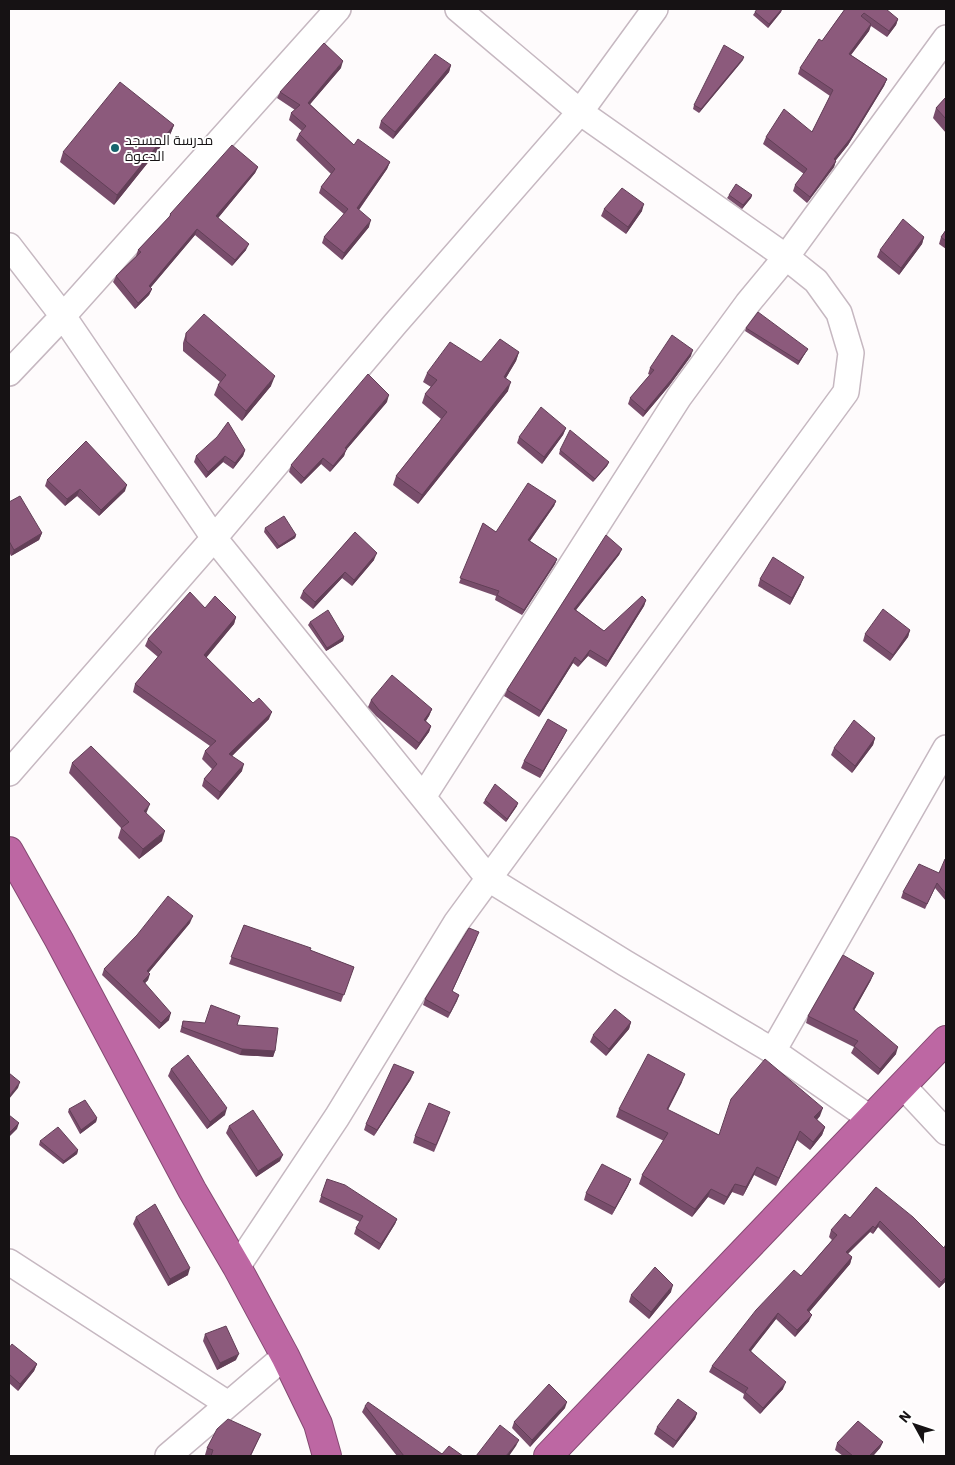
<svg xmlns="http://www.w3.org/2000/svg" width="955" height="1465" font-family="'IBM Plex Sans',Cairo,sans-serif">
<style>
.lines{fill:none;stroke-linecap:round;stroke-linejoin:round}
.street-casing{stroke:#c6b8c1;stroke-width:28}
.highway-casing{stroke:#834971;stroke-width:30}
.street{stroke:#fff;stroke-width:25}
.highway{stroke:#bd67a3;stroke-width:28}
.wall{fill:#784d6b}
.shaded-wall{fill:#623f57}
.building{fill:#8c5a7c;stroke:#623f57}
.poi-dot{fill:#17646d;stroke:#fff;stroke-width:2}
.labels{text-anchor:middle;stroke-width:4;stroke-linejoin:round;paint-order:stroke}
.poi-label{font-size:14px;fill:#161214;stroke:#fff;text-anchor:start}
</style>
<rect width="100%" height="100%" fill="#fefbfc"/>
<g class="lines">
<!-- street casing -->
<g class="street-casing">
<path id="street" d="M9,246L63,316L214,538L489,879L625,963L773,1051L871,1119
M9,373L63,316L338,9
M9,773L214,538L395,324L580,112L655,9
M423,797L679,397L748,303L786,257L946,38
M773,1051L946,748
M903,1086L946,1132
M9,1262L228,1404
M237,1267L337,1117L456,923L846,392L851,353L839,313L816,281L786,257L580,112L458,9
M168,1456L285,1356"/>
</g>
<!-- highway casing -->
<g class="highway-casing">
<path id="highway" d="M9,851L59,940L192,1190L237,1267L285,1356L318,1424L327,1456
M548,1456L946,1040"/>
</g>
<!-- street -->
<use href="#street" class="street"/>
<!-- highway -->
<use href="#highway" class="highway"/>
</g>
<!-- wall -->
<path class="wall" d="M782,9L781,12L768,28L753,15L755,12Z
M845,9L898,19L896,25L887,37L871,26L869,31L851,55L887,79L884,86L848,145L836,160L834,167L807,203L793,191L795,185L804,174L763,144L766,137L812,132L830,96L798,74L800,68L822,41Z
M743,60L699,113L693,109L694,105Z
M451,65L449,72L393,139L379,128L381,121Z
M341,68L310,104L354,145L390,162L387,169L359,210L369,227L342,260L322,243L324,237L344,214L319,193L321,187L331,174L296,140L299,134L302,131L289,120L291,113L295,110L277,98L280,92Z
M946,97V133L933,118L936,108Z
M174,125L170,135L114,205L60,162L63,152Z
M258,167L255,173L218,218L246,250L232,266L195,235L150,288L152,289L149,295L135,309L113,282L116,276L136,256L138,250L169,218L170,214Z
M729,195H752L751,198L742,209L727,198Z
M604,209L642,211L626,234L601,216Z
M946,230V249L939,244L941,237Z
M924,237L922,244L899,275L877,257L880,250Z
M746,328L808,349L806,352L798,365L745,331Z
M186,333L271,386L242,421L214,395L218,385L220,382L183,351V343Z
M519,352L516,361L506,378L508,391L418,504L393,485L396,476L441,419L422,403L425,394L431,387L423,382L427,373L481,362Z
M691,356L669,386L643,417L628,404L630,398L650,375L648,374L650,368Z
M387,402L346,450L344,456L330,472L321,464L301,484L289,472L291,465Z
M566,428L563,435L542,464L517,443L519,437Z
M245,450L243,456L233,469L223,462L206,478L194,462L196,456Z
M560,450L609,462L607,466L593,482L559,454Z
M47,480L125,491L99,516L77,496L65,506L45,486Z
M556,501L554,506L530,541L557,559L555,564L522,615L495,600L496,596L459,583L483,523L496,532Z
M9,502L42,533L39,540L11,556L9,552Z
M265,528L296,535L295,538L277,549L264,532Z
M355,532L374,560L352,586L342,578L313,609L300,598L303,591Z
M622,549L619,555L576,610L604,631L646,600L644,606L606,667L588,656L578,667L573,663L539,717L504,696L507,690Z
M760,579L801,584L790,605L758,586Z
M205,608L236,617L234,624L206,657L269,719L232,756L242,771L218,800L202,786L204,779L212,769L202,759L205,751L210,746L133,692L135,684L158,657L145,646L148,639Z
M310,622L344,637L343,641L326,651L308,625Z
M910,630L908,637L890,661L863,641L865,634Z
M371,700L432,709L429,716L426,721L431,726L429,732L416,750L376,716L368,707Z
M564,736L540,778L521,768L524,761Z
M875,738L873,745L852,773L831,755L834,748Z
M72,763L162,841L139,859L118,838L121,828L69,773Z
M485,800L517,806L506,822L483,803Z
M946,860V901L935,888L925,909L901,898L903,892L939,873Z
M190,923L149,972L148,980L145,983L169,1020L159,1029L102,975L104,969Z
M244,925L354,967L341,1002L229,964Z
M477,938L452,992L459,995L448,1018L423,1005L425,999Z
M871,980L854,1010L896,1054L878,1075L851,1053L854,1047L806,1023L808,1016Z
M183,1021L275,1051L273,1057L240,1055L180,1032Z
M631,1022L629,1029L606,1056L590,1042L593,1035Z
M171,1069L225,1115L207,1129L168,1076Z
M411,1079L374,1136L364,1130L366,1124Z
M682,1082L668,1110L719,1135L820,1116L817,1120L825,1127L822,1135L810,1150L797,1140L776,1186L754,1175L743,1196L732,1192L724,1205L708,1197L692,1217L639,1184L642,1175L664,1141L616,1117L619,1109Z
M69,1109L97,1118L96,1122L80,1134L68,1112Z
M448,1119L434,1152L413,1143L415,1136Z
M229,1126L280,1161L256,1177L226,1133Z
M40,1141L78,1150L77,1154L63,1164L39,1145Z
M327,1179L397,1219L395,1224L379,1250L354,1234L356,1228L360,1222L319,1202Z
M631,1179L628,1186L612,1215L584,1200L586,1193Z
M876,1187L946,1281L939,1288L878,1227L873,1234L870,1232L848,1254L852,1257L850,1264L809,1312V1321L795,1337L776,1319L751,1351L783,1389L760,1414L743,1398L744,1394L709,1372L712,1366L801,1276L832,1240L829,1237L831,1230L850,1218Z
M136,1217L188,1275L168,1286L133,1224Z
M671,1292L649,1319L629,1302L631,1295Z
M205,1334L236,1360L217,1370L203,1341Z
M9,1348L37,1364L34,1371L18,1391L9,1383Z
M365,1406L442,1454L463,1456H397L362,1412Z
M565,1408L530,1447L512,1428L514,1422Z
M697,1413L695,1419L673,1448L654,1434L657,1427Z
M261,1434L251,1456H208L205,1455L207,1448Z
M883,1442L880,1448L873,1456H843L835,1450L837,1443Z"/>
<!-- shaded-wall -->
<path class="shaded-wall" d="M782,9L781,12L768,28L769,24Z
M898,19L896,25L887,37L889,31Z
M871,24L869,31L847,60L849,54Z
M744,57L743,60L699,113L701,109Z
M343,61L341,68L306,109L308,103Z
M451,65L449,72L393,139L395,132Z
M887,79L884,86L848,145L832,165L834,159Z
M174,125L170,135L114,205L117,195Z
M836,161L834,167L807,203L810,197Z
M390,162L387,169L355,215L357,208Z
M258,167L255,173L214,223L216,216Z
M752,195L751,198L742,209L743,205Z
M644,204L642,211L626,234L628,227Z
M371,220L369,227L342,260L344,253Z
M197,229L195,235L147,292L149,286Z
M924,237L922,244L899,275L901,268Z
M249,244L246,250L232,266L235,260Z
M152,289L149,295L135,309L138,303Z
M808,349L806,352L798,365L799,361Z
M693,350L691,356L669,386L643,417L645,411Z
M519,352L516,361L501,386L504,377Z
M275,376L271,386L242,421L246,411Z
M511,382L508,391L418,504L422,495Z
M389,395L387,402L346,450L344,456L330,472L333,466L345,448Z
M566,428L563,435L542,464L544,457Z
M245,450L243,456L233,469L235,463Z
M225,456L223,462L206,478L208,472Z
M323,458L321,464L301,484L304,478Z
M609,462L607,466L593,482L595,479Z
M127,485L125,491L99,516L101,510Z
M80,489L77,496L65,506L67,499Z
M556,501L554,506L527,545L528,540Z
M42,533L39,540L11,556L14,550Z
M296,535L295,538L277,549L279,546Z
M622,549L619,555L572,615L574,609Z
M377,553L374,560L352,586L354,580Z
M557,559L555,564L522,615L524,610Z
M345,572L342,578L313,609L315,602Z
M804,577L801,584L790,605L792,598Z
M646,600L644,606L606,667L608,661Z
M236,617L234,624L202,663L204,655Z
M910,630L908,637L890,661L893,655Z
M344,637L343,641L326,651L327,648Z
M590,650L588,656L578,667L581,662Z
M575,657L573,663L539,717L541,711Z
M432,709L429,716L422,726L424,720Z
M272,712L269,719L227,761L229,754Z
M431,726L429,732L416,750L419,743Z
M567,730L564,736L540,778L543,771Z
M875,738L873,745L852,773L855,766Z
M244,764L242,771L218,800L220,792Z
M518,803L517,806L506,822L507,819Z
M150,804L146,814L144,811Z
M165,831L162,841L139,859L143,849Z
M193,916L190,923L145,977L147,971Z
M874,973L871,980L851,1016L853,1009Z
M150,974L148,980L141,987L143,981Z
M459,995L457,1001L448,1018L450,1013Z
M171,1013L169,1020L159,1029L161,1023Z
M631,1022L629,1029L606,1056L609,1049Z
M898,1047L896,1054L878,1075L880,1069Z
M242,1049L275,1051L273,1057L240,1055Z
M414,1072L411,1079L374,1136L377,1130Z
M685,1074L682,1082L664,1117L667,1109Z
M20,1082L18,1088L9,1099V1096Z
M227,1108L225,1115L207,1129L210,1122Z
M823,1108L820,1116L811,1125L814,1117Z
M97,1118L96,1122L80,1134L81,1130Z
M19,1123L17,1129L9,1137V1133Z
M825,1127L822,1135L810,1150L813,1142Z
M800,1131L797,1140L776,1186L779,1178Z
M78,1150L77,1154L63,1164L64,1161Z
M283,1155L280,1161L256,1177L258,1171Z
M757,1167L754,1175L743,1196L746,1187Z
M631,1179L628,1186L612,1215L615,1208Z
M735,1184L732,1192L724,1205L727,1197Z
M711,1189L708,1197L692,1217L695,1209Z
M397,1219L395,1224L379,1250L381,1244Z
M880,1221L878,1227L873,1234L875,1228Z
M873,1226L870,1232L843,1258L846,1252Z
M852,1257L850,1264L805,1317L807,1310Z
M190,1268L188,1275L168,1286L170,1279Z
M946,1277V1281L939,1288L941,1282Z
M673,1285L671,1292L649,1319L651,1312Z
M778,1313L776,1319L747,1356L749,1350Z
M812,1315L809,1321L795,1337L797,1330Z
M239,1354L236,1360L217,1370L220,1363Z
M37,1364L34,1371L18,1391L20,1384Z
M786,1382L783,1389L760,1414L763,1408Z
M567,1402L565,1408L530,1447L532,1440Z
M697,1413L695,1419L673,1448L676,1441Z
M519,1440L516,1446L509,1456H506Z
M883,1442L880,1448L873,1456H869Z"/>
<!-- building -->
<path class="building" d="M757,9H782L769,24L755,12Z
M845,9H886L898,19L889,31L864,13L861,16L871,24L849,54L887,79L850,139L834,159L836,161L810,197L795,185L807,169L766,137L784,109L812,132L833,90L800,68L819,39L822,41Z
M324,43L343,61L308,103L354,145L358,139L390,162L357,208L371,220L344,253L324,237L348,209L321,187L335,169L299,134L306,126L291,113L300,105L280,92Z
M724,45L744,57L701,109L694,105Z
M435,54L451,65L395,132L381,121Z
M120,82L174,125L117,195L63,152Z
M946,97V119L936,108Z
M232,145L258,167L216,216L249,244L235,260L197,229L149,286L152,289L138,303L116,276L141,252L138,250L171,215L170,214L171,213Z
M736,184L752,195L743,205L729,195Z
M622,188L644,204L628,227L604,209Z
M903,219L924,237L901,268L880,250Z
M946,230V241L941,237Z
M758,312L808,349L799,361L746,328Z
M204,314L275,376L246,411L218,385L226,375L186,341V333Z
M672,335L693,350L671,380L645,411L630,398L654,370L650,368Z
M500,339L519,352L504,377L511,382L422,495L396,476L447,412L425,394L437,380L427,373L450,342L481,362Z
M368,374L389,395L345,448L347,449L333,466L323,458L304,478L291,465Z
M541,407L566,428L544,457L519,437Z
M228,422L245,450L235,463L225,456L208,472L196,456L217,437Z
M570,430L609,462L595,479L560,450Z
M86,441L127,485L101,510L80,489L67,499L47,480Z
M528,483L556,501L528,540L557,559L524,610L497,595L499,591L460,578L483,523L496,532Z
M20,496L42,533L14,550L9,541V502Z
M284,516L296,535L279,546L265,528Z
M355,532L377,553L354,580L345,572L315,602L303,591Z
M606,535L622,549L574,609L604,631L642,596L646,600L608,661L590,650L581,662L575,657L541,711L507,690Z
M773,557L804,577L792,598L760,579Z
M190,592L205,608L215,596L236,617L204,655L253,703L259,698L272,712L229,754L244,764L220,792L204,779L217,764L205,751L216,741L135,684L162,652L148,639Z
M883,609L910,630L893,655L865,634Z
M328,610L344,637L327,648L310,622Z
M392,675L432,709L424,720L431,726L419,743L379,710L371,700Z
M548,719L567,730L543,771L524,761Z
M854,720L875,738L855,766L834,748Z
M91,746L150,804L144,811L165,831L143,849L121,828L129,822L72,763Z
M495,784L518,803L507,819L485,800Z
M945,859L946,860V894L937,883L927,904L903,892L919,864L939,873Z
M168,896L193,916L147,971L150,974L143,981L171,1013L161,1023L104,969L137,935Z
M244,925L311,948L310,950L354,967L344,995L231,957Z
M469,928L479,932L452,991L459,995L450,1013L425,999Z
M843,955L874,973L853,1009L898,1047L880,1069L854,1046L858,1041L808,1016Z
M211,1005L240,1016L237,1025L278,1028L275,1051L242,1049L182,1027L183,1021L205,1023Z
M615,1009L631,1022L609,1049L593,1035Z
M648,1054L685,1074L667,1109L719,1135L731,1099L765,1059L823,1108L814,1117L825,1127L813,1142L800,1131L779,1178L757,1167L746,1187L735,1184L727,1197L711,1189L695,1209L642,1175L668,1133L619,1109Z
M188,1055L227,1108L210,1122L171,1069Z
M394,1064L414,1072L377,1130L366,1124Z
M9,1073L20,1082L9,1096Z
M85,1100L97,1118L81,1130L69,1109Z
M429,1103L450,1112L436,1145L415,1136Z
M253,1110L283,1155L258,1171L229,1126Z
M9,1115L19,1123L9,1133Z
M58,1127L78,1150L64,1161L40,1141Z
M602,1164L631,1179L615,1208L586,1193Z
M327,1179L345,1185L397,1219L381,1244L356,1228L363,1216L321,1196Z
M876,1187L913,1217L944,1248L946,1244V1277L941,1282L880,1221L875,1228L873,1226L846,1252L852,1257L807,1310L812,1315L797,1330L778,1313L749,1350L786,1382L763,1408L745,1392L748,1388L712,1366L756,1310L794,1270L801,1276L837,1235L831,1230L845,1214L850,1218Z
M155,1204L190,1268L170,1279L136,1217Z
M655,1267L673,1285L651,1312L631,1295Z
M226,1326L239,1354L220,1363L205,1334Z
M12,1344L37,1364L20,1384L9,1374V1348Z
M549,1384L567,1402L532,1440L514,1422Z
M678,1399L697,1413L676,1441L657,1427Z
M368,1402L442,1454L449,1446L463,1456H404L365,1406Z
M228,1419L261,1434L250,1456H211L213,1450L207,1448L217,1429Z
M858,1421L883,1442L869,1456H853L837,1443Z
M500,1425L519,1440L506,1456H476Z"/>
<!-- markers -->
<circle class="poi-dot" cx="115" cy="148" r="5"/>
<g class="labels">
<!-- poi labels -->
<g class="poi-label">
<text x="125" y="145">مدرسة المسجد<tspan x="125" dy="16">الدعوة</tspan></text>
</g>
</g>
<!-- border -->
<rect width="955" height="1465" fill="none" stroke="#161214" stroke-width="20"/>
<!-- north arrow -->
<g transform="translate(915 1425) rotate(310)" stroke="#ffffff" stroke-width="4" paint-order="stroke">
<path d="M0-4L9 19L0 12L-9 19Z" fill="#161214"/>
<text y="-8" font-size="14" font-weight="bold" text-anchor="middle" fill="#161214">N</text>
</g>
</svg>
